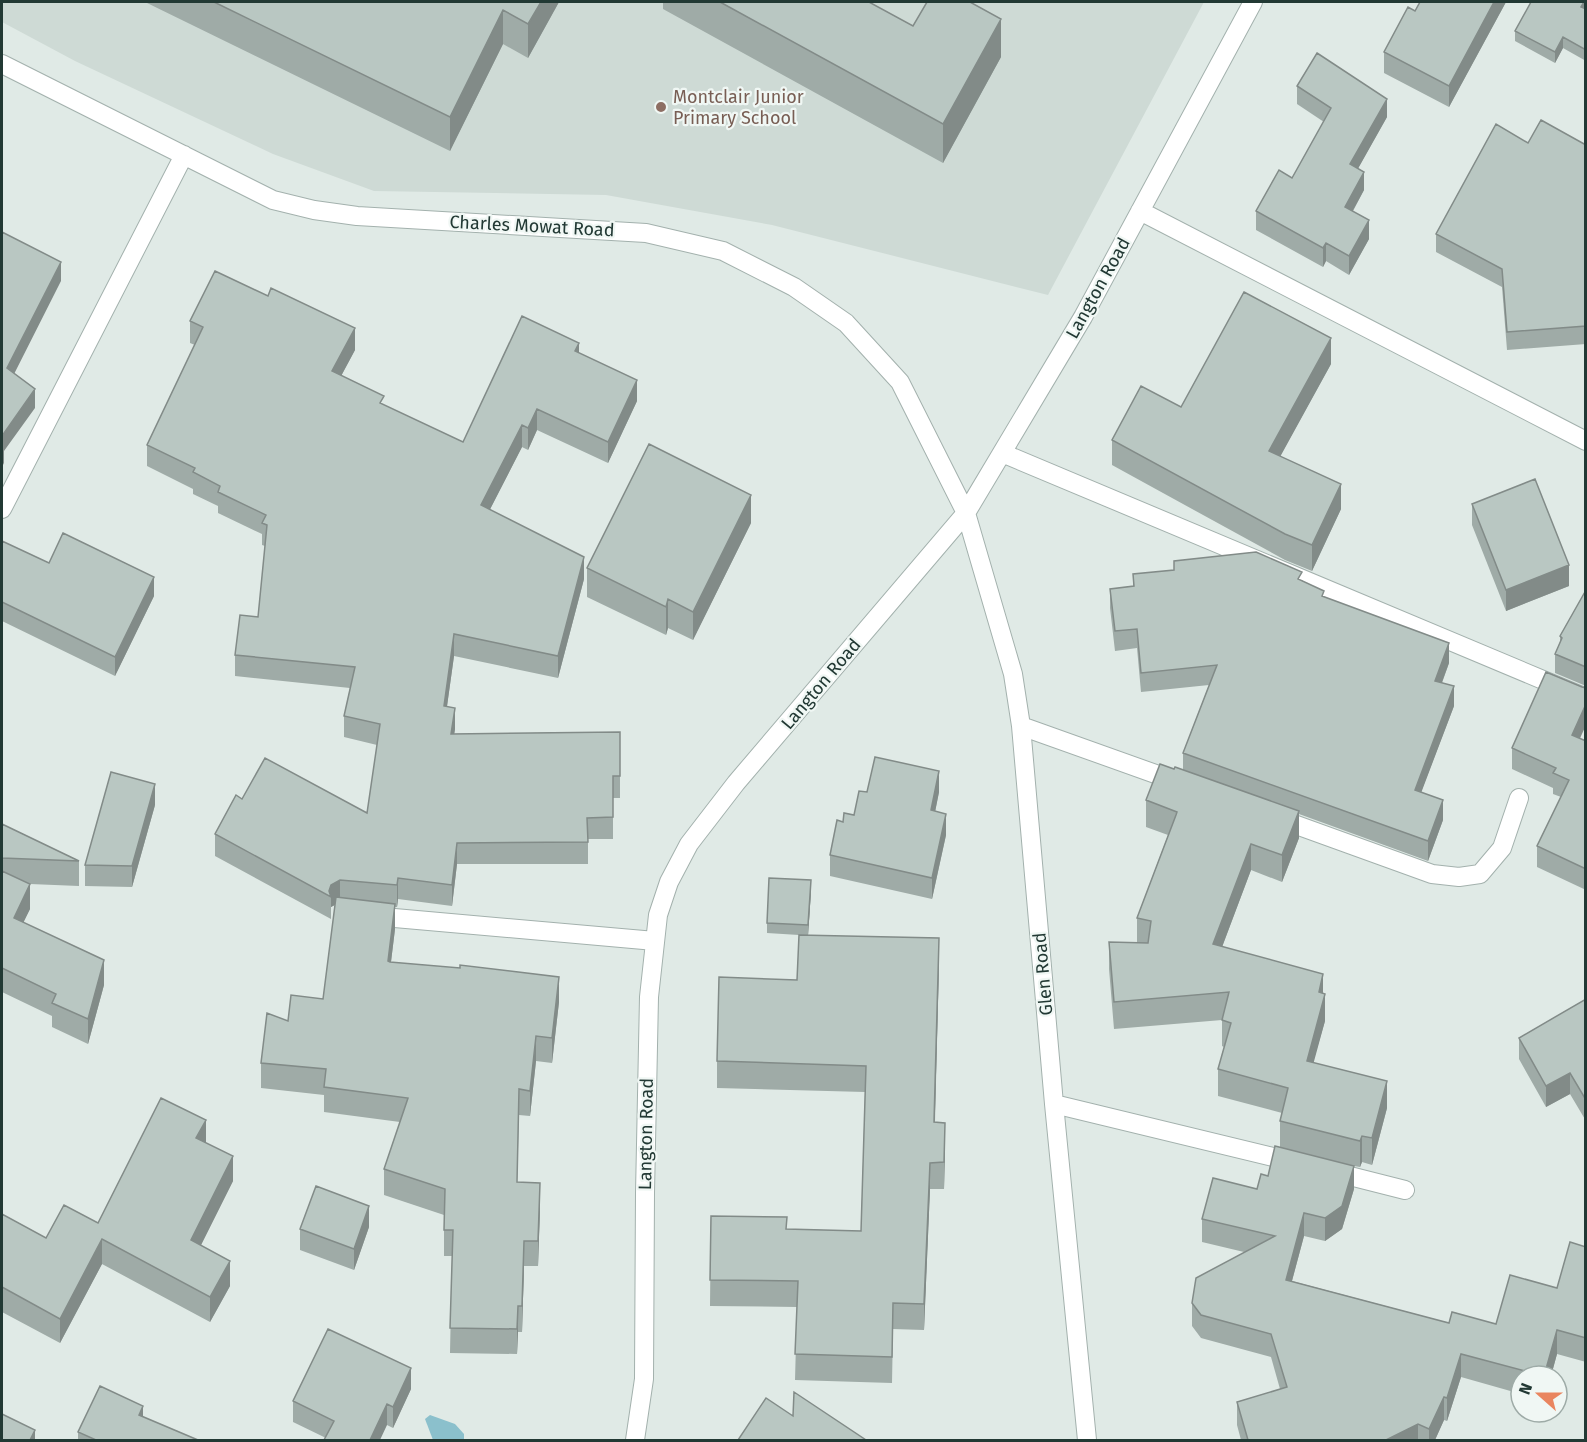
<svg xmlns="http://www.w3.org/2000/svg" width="1587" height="1442" font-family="'Fira Sans',sans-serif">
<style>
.built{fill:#cedad5}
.water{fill:#8bc0cc}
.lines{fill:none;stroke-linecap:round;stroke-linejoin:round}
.minor-casing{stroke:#a3b1ad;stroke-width:20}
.minor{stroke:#fff;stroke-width:18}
.wall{fill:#9faba7}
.shaded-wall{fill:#828b88}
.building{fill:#b9c7c2;stroke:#828b88;stroke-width:1.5}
.education-dot{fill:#8d6e63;stroke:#f0f7f4;stroke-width:2}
.labels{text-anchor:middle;stroke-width:4.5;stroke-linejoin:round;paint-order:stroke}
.education-label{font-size:18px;fill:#785e54;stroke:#f0f7f4;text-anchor:start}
.street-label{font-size:18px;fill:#223934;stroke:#f0f7f4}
</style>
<rect width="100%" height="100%" fill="#e0eae6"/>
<!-- built -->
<path class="built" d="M2,2H1204L1048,295L772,225L606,195L374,191L273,154L75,61L2,22Z"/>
<!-- water -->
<path class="water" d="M430,1415L455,1424L464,1434V1440H433L425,1419Z"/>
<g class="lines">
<!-- minor casing -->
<g class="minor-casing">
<path id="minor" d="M2,64L273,200L314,210L357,216L646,233L723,251L794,287L846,323L900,382L966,513L1013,674L1021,726L1054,1104L1087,1440
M1140,211L1586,441
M1002,453L1586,698
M2,509L184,155
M1021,726L1178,782
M1277,818L1432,874L1459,877L1480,874L1502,848L1519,798
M372,916L655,941
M1054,1104L1294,1162
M1330,1171L1405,1190
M635,1440L644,1379L645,1193L649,997L658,915L669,882L689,844L736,783L966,513L1083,317L1253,2"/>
</g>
<!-- minor -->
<use href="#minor" class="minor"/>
</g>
<!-- wall -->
<path class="wall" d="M145,2H559L528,58L503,44L450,151Z
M663,2H869L913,26L1001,57L943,163L663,9Z
M1420,2H1506L1449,107L1384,73V52L1415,11Z
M1586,2V61L1563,48L1555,63L1515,41V31Z
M1297,86L1387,117L1358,168L1364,190L1353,211L1369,239L1349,275L1326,261L1323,267L1256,230V211L1292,178L1324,122L1297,104Z
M1528,143L1586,145V344L1507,350L1502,287L1436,252V234Z
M190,321L355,350L341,376L384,405L463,442L579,353L637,401L608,463L537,430L528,450L522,447L490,509L584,579L558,678L454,656L447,706L455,729L454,734L620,732V798H613V839H588V864H457L452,906L398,899L397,907H395V929L391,962L559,1002L552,1063L536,1061L530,1116L519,1115L517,1182L540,1208L538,1266H524L522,1332H518L517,1354L450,1353L452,1256H444V1215L384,1195V1169L400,1122L324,1112V1095L261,1088V1063L288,1021L323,999L335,905L331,907V919L215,856V834L242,799L367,813L377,745L344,737V716L350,688L235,676V655L258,617L265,546L262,545V534L218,513V506L193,494V489L147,466V445L195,345L190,343Z
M1331,364L1280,456L1341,509L1312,571L1285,560L1112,465V440L1181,407Z
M1472,504L1569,586L1506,611L1472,525Z
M751,523L693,640L668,628L666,635L587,597V568Z
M2,541L49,563L154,596L115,676L2,621Z
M1133,574L1302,580L1324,597L1449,663L1442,683L1454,706L1421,792L1443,820L1428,861L1299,814V838L1282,882L1251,870L1222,947L1323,994L1325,1021L1313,1062L1387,1108L1372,1165L1362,1162L1360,1167L1354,1166V1189L1342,1229L1325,1241L1304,1236L1292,1281L1449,1323L1496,1324L1557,1288L1586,1247V1362L1557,1354L1551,1376H1521V1394L1461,1377L1447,1421L1444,1420L1435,1440H1241L1237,1425V1402L1280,1389L1271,1357L1201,1338L1192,1326V1303L1244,1252L1202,1242V1219L1257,1189L1268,1176L1280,1147V1121L1282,1113L1218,1096V1069L1224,1047L1222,1046V1020L1114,1029L1109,969V942L1137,943V918L1168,835L1146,827V800L1174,769L1183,770V753L1209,685L1141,692L1137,648L1115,651L1110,608V589L1133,586Z
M1586,590V686L1555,673V654L1560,642V636Z
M1582,687L1586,688V725L1579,738L1586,741V890L1537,867V846L1561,797L1553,794V788L1512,769V748Z
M867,792H939L935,812L946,835L932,899L830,876V855L843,822L854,815Z
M155,805L132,887L85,886V865Z
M2,824L79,861V886L30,884V909L23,922L104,985L88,1044L52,1027V1016L2,992Z
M811,891L808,935L939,964L935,1122L945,1149L944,1189H930L924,1330L893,1329L892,1383L795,1380L797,1307L710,1306L711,1216L787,1229L861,1231L865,1092L717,1088V1061L797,980L799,935L767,933V923Z
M1586,999V1121L1570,1094L1546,1107L1519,1059V1038Z
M206,1143L233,1181L201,1245L230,1286L210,1322L102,1264L60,1343L2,1312V1214L46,1238L98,1223Z
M369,1227L354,1270L300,1250V1229Z
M411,1389L393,1428L387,1425L326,1438L293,1422V1401Z
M78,1432L198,1440H78Z"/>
<!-- shaded-wall -->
<path class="shaded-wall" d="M541,2H559L528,58V24Z
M1494,2H1506L1449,107V86Z
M1584,2H1586V10L1581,7Z
M503,10V44L450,151V117Z
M1001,19V57L943,163V124Z
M1563,37V48L1555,63V52Z
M1387,99V117L1350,183V164Z
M1364,172V190L1345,225V207Z
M1369,220V239L1349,275V256Z
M1326,243V261L1323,267V248Z
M61,262V281L7,388V368Z
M355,328V350L332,393V371Z
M1331,338V364L1269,477V451Z
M579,343V365L575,351Z
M637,380V401L608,463V442Z
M35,389V408L4,451V463L2,467V436Z
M537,409V430L528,450V428Z
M522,425V447L481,527V505Z
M1341,484V509L1312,571V545Z
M751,495V523L693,640V612Z
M584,557V579L558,678V656Z
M1569,565V586L1506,611V590Z
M154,577V596L115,676V657Z
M668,599V628L666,635V607Z
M454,634V656L444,728V706Z
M1449,643V663L1435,701V681Z
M1454,686V706L1415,809V790Z
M1586,704V725L1572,756V735Z
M455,708V729L451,756V734Z
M939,771V792L931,832V810Z
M155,784V805L132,887V866Z
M1443,800V820L1428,861V841Z
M1299,811V838L1282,882V855Z
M946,814V835L932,899V878Z
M457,843V864L452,906V885Z
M1251,844V870L1213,971V944Z
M398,878V899L397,907V885Z
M340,880V902L331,907V897L329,891L331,885Z
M811,880V891L808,936V925Z
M30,884V909L14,942V918Z
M395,904V929L388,986V961Z
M939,938V964L934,1148V1122Z
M104,960V985L88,1044V1019Z
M1323,974V999L1325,994V1021L1307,1087V1061L1319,992Z
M559,977V1002L552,1063V1038Z
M536,1036V1061L530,1116V1091Z
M1570,1073V1094L1546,1107V1086Z
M1387,1081V1108L1372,1165V1138Z
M206,1120V1145L196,1138Z
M945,1123V1149L944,1189V1162Z
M1362,1136V1162L1360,1167V1141Z
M233,1156V1181L191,1265V1240Z
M930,1163V1189L924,1330V1304Z
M1354,1166V1189L1342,1229L1325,1241V1218Z
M540,1183V1208L538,1266V1241Z
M369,1206V1227L354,1270V1249Z
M1304,1213V1236L1286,1303V1280Z
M102,1239V1264L60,1343V1319Z
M524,1241V1266L522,1332V1306Z
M230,1261V1286L210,1322V1297Z
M518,1306V1332L517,1354V1329Z
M1557,1330V1354L1551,1376H1544Z
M1461,1354V1377L1447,1421V1398Z
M411,1368V1389L393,1428V1407Z
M1444,1397V1420L1435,1440H1429V1429Z
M387,1404V1425L380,1440H370Z
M143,1406V1424L139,1415Z
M1418,1424V1440H1386Z
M35,1430V1440H30Z"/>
<!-- building -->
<path class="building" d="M214,2H541L528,24L503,10L450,117Z
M720,2H869L913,26L927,2H970L1001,19L943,124Z
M1420,2H1494L1449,86L1384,52L1408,7L1415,11Z
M1531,2H1584L1581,7L1586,9V50L1563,37L1555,52L1515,31Z
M1317,53L1387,99L1350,164L1364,172L1345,207L1369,220L1349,256L1326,243L1323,248L1256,211L1279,170L1292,178L1331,108L1297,86Z
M1541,120L1586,145V326L1507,332L1502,269L1436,234L1496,124L1528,143Z
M2,232L61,262L7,368L35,389L2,436Z
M215,271L268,296L271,288L355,328L332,371L384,396L380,403L463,442L522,316L579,343L575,351L637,380L608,442L537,409L528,428L522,425L481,505L584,557L558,656L454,634L444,706L455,708L451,734L620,732V776H613V817L587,818L588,842L457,843L452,885L398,878L397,885L340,880L331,885L329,891L331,897L215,834L236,795L242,799L265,758L367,813L380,724L344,716L355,667L235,655L240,615L258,617L267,525L262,523L266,515L218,492L220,486L193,472L195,468L147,445L203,327L190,321Z
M1244,292L1331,338L1269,451L1341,484L1312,545L1285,534L1112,440L1141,386L1181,407Z
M649,444L751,495L693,612L668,599L666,607L587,568Z
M1535,479L1569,565L1506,590L1472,504Z
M63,533L154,577L115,657L2,602V541L49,563Z
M1256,552L1302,572L1298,579L1324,591L1322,596L1449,643L1435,681L1454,686L1415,790L1443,800L1428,841L1183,753L1217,665L1141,673L1137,629L1115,631L1110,589L1134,586L1133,574L1174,570V561Z
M1586,590V667L1555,654L1562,638L1560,636Z
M1546,672L1582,687L1586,688V704L1572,735L1586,741V869L1537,846L1569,780L1553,773L1556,768L1512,748Z
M875,757L939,771L931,810L946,814L932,878L830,855L837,820L843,822L844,813L854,815L859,791L867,792Z
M1160,764L1174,769L1175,767L1299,811L1282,855L1251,844L1213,944L1323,974L1319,992L1325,994L1307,1061L1387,1081L1372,1138L1362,1136L1360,1141L1280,1121L1288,1088L1218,1069L1231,1023L1222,1020L1229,992L1114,1002L1109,942L1148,943L1151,921L1137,918L1176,815L1177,812L1146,800Z
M111,772L155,784L132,866L85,865Z
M2,824L79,861L2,858Z
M2,871L30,884L14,918L104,960L88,1019L52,1003L56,994L2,968Z
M769,878L811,880L808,925L767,923Z
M336,897L395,904L388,961L390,962L460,968V965L559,977L552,1038L536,1036L530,1091L519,1089L517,1182L540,1183L538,1241H524L522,1306H518L517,1329L450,1328L453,1230H444L445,1189L384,1169L408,1098L324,1087L326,1069L261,1063L267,1013L288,1021L291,995L323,999Z
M799,935L939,938L934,1122L945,1123L944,1162L930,1163L924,1304L893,1303L892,1357L795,1354L798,1281L710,1280L711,1216L787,1217L786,1229L861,1231L866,1066L717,1061L719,977L797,980Z
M1586,999V1100L1570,1073L1546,1086L1519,1038Z
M161,1098L206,1120L196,1138L233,1156L191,1240L230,1261L210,1297L102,1239L60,1319L2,1287V1214L46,1238L64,1205L98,1223Z
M1275,1146L1354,1166L1342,1206L1325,1218L1304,1213L1286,1280L1449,1323L1452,1312L1496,1324L1510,1275L1557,1288L1570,1242L1586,1247V1338L1557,1330L1544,1376L1461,1354L1447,1398L1444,1397L1429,1429L1418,1424L1386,1440H1248L1237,1402L1287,1387L1271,1334L1201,1315L1192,1303L1196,1278L1275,1236L1202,1219L1213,1178L1257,1189L1261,1174L1268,1176Z
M316,1186L369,1206L354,1249L300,1229Z
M328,1329L411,1368L393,1407L387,1404L370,1440H324L334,1421L293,1401Z
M100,1386L143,1406L139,1415L198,1440H96L78,1432Z
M794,1392L866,1440H738L766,1398L793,1416Z
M2,1414L35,1430L30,1440H2Z"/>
<!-- markers -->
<circle class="education-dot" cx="661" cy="107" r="6"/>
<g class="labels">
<!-- education labels -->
<g class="education-label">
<text x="673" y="103">Montclair Junior<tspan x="673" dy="21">Primary School</tspan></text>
</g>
<!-- street labels -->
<g class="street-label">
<text transform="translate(532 226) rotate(3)" y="6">Charles Mowat Road</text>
<text transform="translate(1098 288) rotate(-61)" y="6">Langton Road</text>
<text transform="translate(821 684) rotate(-50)" y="6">Langton Road</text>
<text transform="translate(1043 974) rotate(-95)" y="6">Glen Road</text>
<text transform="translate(646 1134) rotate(-89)" y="6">Langton Road</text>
</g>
</g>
<!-- border -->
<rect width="1587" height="1442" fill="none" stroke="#223934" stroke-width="6"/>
<!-- north arrow -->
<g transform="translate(1539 1394) rotate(291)"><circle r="28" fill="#f0f7f4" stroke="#9eaba7" stroke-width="1.5"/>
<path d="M0-4.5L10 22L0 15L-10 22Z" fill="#e9855f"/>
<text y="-9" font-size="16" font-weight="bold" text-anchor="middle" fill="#223934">N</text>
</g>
</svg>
